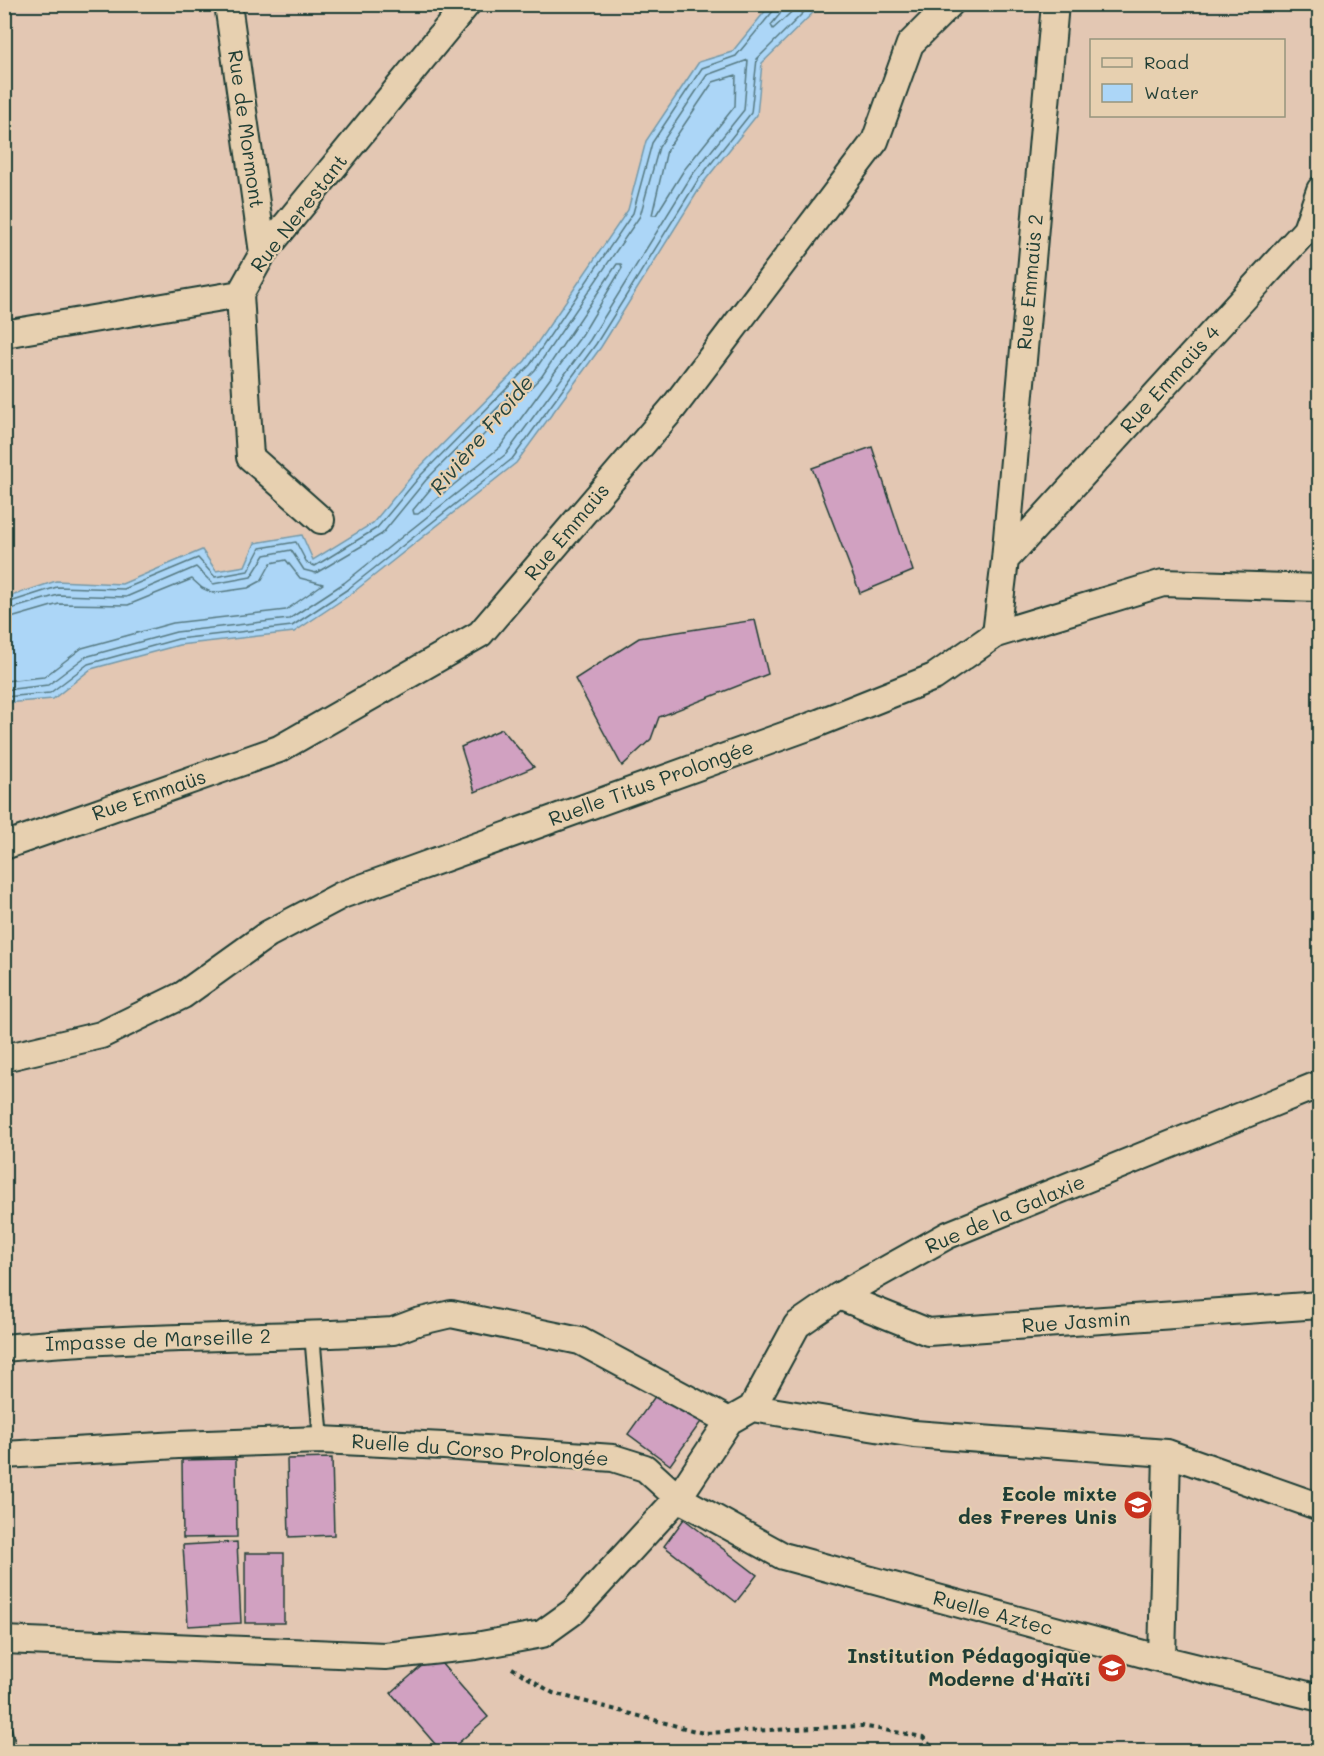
<svg xmlns="http://www.w3.org/2000/svg" width="1324" height="1756" font-family="Mali,sans-serif">
<style>
.water{fill:#acd6f7;stroke:#7499a9;stroke-width:1.5}
.lines{fill:none;stroke-linecap:round;stroke-linejoin:round}
.shore{stroke:#577a82;stroke-width:1.5}
.building{fill:#d1a1c1;stroke:#1f3d34;stroke-width:1.5}
.service-casing{stroke:#1f3d34;stroke-width:18}
.minor-casing{stroke:#1f3d34;stroke-width:30}
.path{stroke:#1f3d34;stroke-width:4;stroke-dasharray:4.5 4.5;stroke-linecap:butt}
.service{stroke:#e7d0b0;stroke-width:14}
.minor{stroke:#e7d0b0;stroke-width:26}
.labels{text-anchor:middle;stroke-width:4.5;stroke-linejoin:round;paint-order:stroke}
.street-label{font-size:20px;fill:#1f3d34;stroke:#e7d0b0}
.poi-label{font-size:20px;font-weight:bold;fill:#1f3d34;stroke:#e7d0b0;text-anchor:end}
.water-label{font-size:21px;font-style:italic;fill:#26453e;stroke:#e7d0b0}
</style>
<rect width="100%" height="100%" fill="#e3c7b3"/>
<filter id="ink" filterUnits="userSpaceOnUse"><feTurbulence type="fractalNoise" baseFrequency=".0167" numOctaves="2"/><feDisplacementMap in="SourceGraphic" scale="12" xChannelSelector="R" yChannelSelector="G"/><feConvolveMatrix kernelMatrix="1 2 1 2 8 2 1 2 1" color-interpolation-filters="sRGB"/></filter>
<g filter="url(#ink)">
<!-- water -->
<path class="water" d="M771,4L821,5L762,63L757,115L703,183L601,347L516,463L351,594L294,632L179,645L91,669L53,699L5,703V598L56,581L122,584L202,550L216,571L245,566L255,543L302,535L313,560L373,523L416,471L525,361L628,210L646,141L699,62L732,52Z"/>
<g class="lines">
<!-- shore -->
<path class="shore" d="M782,4L780,14L771,25L773,29L800,4
M736,75L735,106L684,170L656,215H652L667,150L713,82Z
M617,264H621L622,268L582,335L500,447L418,514H414L413,510L433,486L542,376Z
M4,604L57,587L124,589L198,558L215,577L248,571L260,548L296,542L307,563L315,566L377,528L421,475L530,365L633,213L652,143L702,68L736,56L774,10L775,4
M4,611L58,595L126,597L196,567L213,584L251,577L265,555L291,550L304,570L316,573L382,534L426,480L535,370L640,216L659,147L707,75L748,60L744,110L692,175L590,340L506,454L344,583L289,619L176,632L85,657L48,685L4,690
M4,620L59,604L128,605L192,579L202,588L213,593L248,588L261,581L271,563L286,560L300,578L323,584L286,610L173,623L82,648L44,677L4,681
M4,697L50,693L88,664L178,639L292,626L348,589L512,459L596,344L698,180L751,113L757,59L812,4"/>
</g>
<!-- building -->
<path class="building" d="M872,447L913,571L860,593L812,468Z
M755,620L768,674L659,717L651,739L622,766L575,679L639,638Z
M502,729L534,767L475,792L461,747Z
M661,1388L703,1419L670,1465L628,1434Z
M332,1458L334,1535L289,1537L287,1459Z
M236,1459L237,1537L183,1538L182,1460Z
M684,1519L757,1575L736,1602L664,1546Z
M237,1542L241,1623L188,1626L183,1545Z
M245,1553H284V1623H245Z
M434,1655L488,1717L448,1752H442L391,1693Z"/>
<g class="lines">
<!-- service casing -->
<g class="service-casing">
<path id="service" d="M312,1334L321,1440
M4,1732L9,1752"/>
</g>
<!-- minor casing -->
<g class="minor-casing">
<path id="minor" d="M228,4L263,253
M240,294L250,457L321,520
M4,334L240,294L263,253L467,4
M1005,560L1306,230L1320,190
M996,634L1005,560L1055,4
M4,846L279,749L480,634L673,408L875,141L910,44L950,4
M4,1058L101,1035L183,995L268,934L342,895L811,726L934,677L996,634L1163,583L1320,588
M1320,1084L948,1235L839,1296L797,1325L752,1408L729,1421L678,1498L783,1556L1162,1659L1320,1698
M839,1296L928,1332L1320,1305
M4,1348C134,1335 264,1339 393,1331L417,1322L451,1314L580,1341L729,1421
M752,1408L914,1434L1167,1453L1320,1507
M4,1455L178,1445L321,1440L444,1446L613,1458L645,1468L678,1498L574,1611L542,1634L476,1646L385,1656L4,1640
M1162,1659L1167,1453"/>
</g>
<!-- path -->
<path class="path" d="M512,1668L553,1693L703,1733L862,1726L923,1737L936,1752"/>
<!-- service -->
<use href="#service" class="service"/>
<!-- minor -->
<use href="#minor" class="minor"/>
</g>
</g>
<!-- icons -->
<defs>
<g id="school-disc" transform="scale(1.5)"><circle r="9.5" fill="#c8321e" stroke="#e7d0b0"/><path d="M0-5L7-2L0 1L-7-2ZM-4 1L0 2.5L4 1V4Q0 6-4 4Z" fill="#fff"/></g>
</defs>
<g fill-rule="evenodd">
<use href="#school-disc" x="1138" y="1505"/>
<use href="#school-disc" x="1112" y="1668"/>
</g>
<g class="labels">
<!-- street labels -->
<g class="street-label">
<text transform="translate(246 129) rotate(82)" y="7">Rue de Mormont</text>
<text transform="translate(299 213) rotate(-52)" y="7">Rue Nerestant</text>
<text transform="translate(1030 282) rotate(-85)" y="7">Rue Emmaüs 2</text>
<text transform="translate(1170 379) rotate(-48)" y="7">Rue Emmaüs 4</text>
<text transform="translate(567 532) rotate(-50)" y="7">Rue Emmaüs</text>
<text transform="translate(651 783) rotate(-20)" y="7">Ruelle Titus Prolongée</text>
<text transform="translate(149 795) rotate(-19)" y="7">Rue Emmaüs</text>
<text transform="translate(1005 1214) rotate(-23)" y="7">Rue de la Galaxie</text>
<text transform="translate(1076 1322) rotate(-4)" y="7">Rue Jasmin</text>
<text transform="translate(158 1340) rotate(-2)" y="7">Impasse de Marseille 2</text>
<text transform="translate(480 1450) rotate(4)" y="7">Ruelle du Corso Prolongée</text>
<text transform="translate(993 1613) rotate(15)" y="7">Ruelle Aztec</text>
</g>
<!-- poi labels -->
<g class="poi-label">
<text x="1117" y="1501">Ecole mixte<tspan x="1117" dy="23">des Freres Unis</tspan></text>
<text x="1091" y="1663">Institution Pédagogique<tspan x="1091" dy="23">Moderne d'Haïti</tspan></text>
</g>
<!-- water labels -->
<g class="water-label">
<text transform="translate(482 435) rotate(-50)" y="7">Rivière Froide</text>
</g>
</g>
<!-- margin -->
<rect width="1324" height="1756" fill="none" stroke="#e7d0b0" stroke-width="24"/>
<rect x="12" y="12" width="1300" height="1732" fill="none" stroke="#1f3d34" stroke-width="2" filter="url(#ink)"/>
<!-- legend -->
<rect x="1090" y="39" width="195" height="78" fill="#e7d0b0" stroke="#97957e" stroke-width="1.5"/>
<rect x="1102" y="58" width="30" height="9" fill="#e7d0b0" stroke="#97957e" stroke-width="1.5"/>
<text x="1144" y="69" font-size="18" fill="#1f3d34">Road</text>
<rect x="1102" y="84" width="30" height="18" fill="#acd6f7" stroke="#97957e" stroke-width="1.5"/>
<text x="1144" y="99" font-size="18" fill="#1f3d34">Water</text>
</svg>
